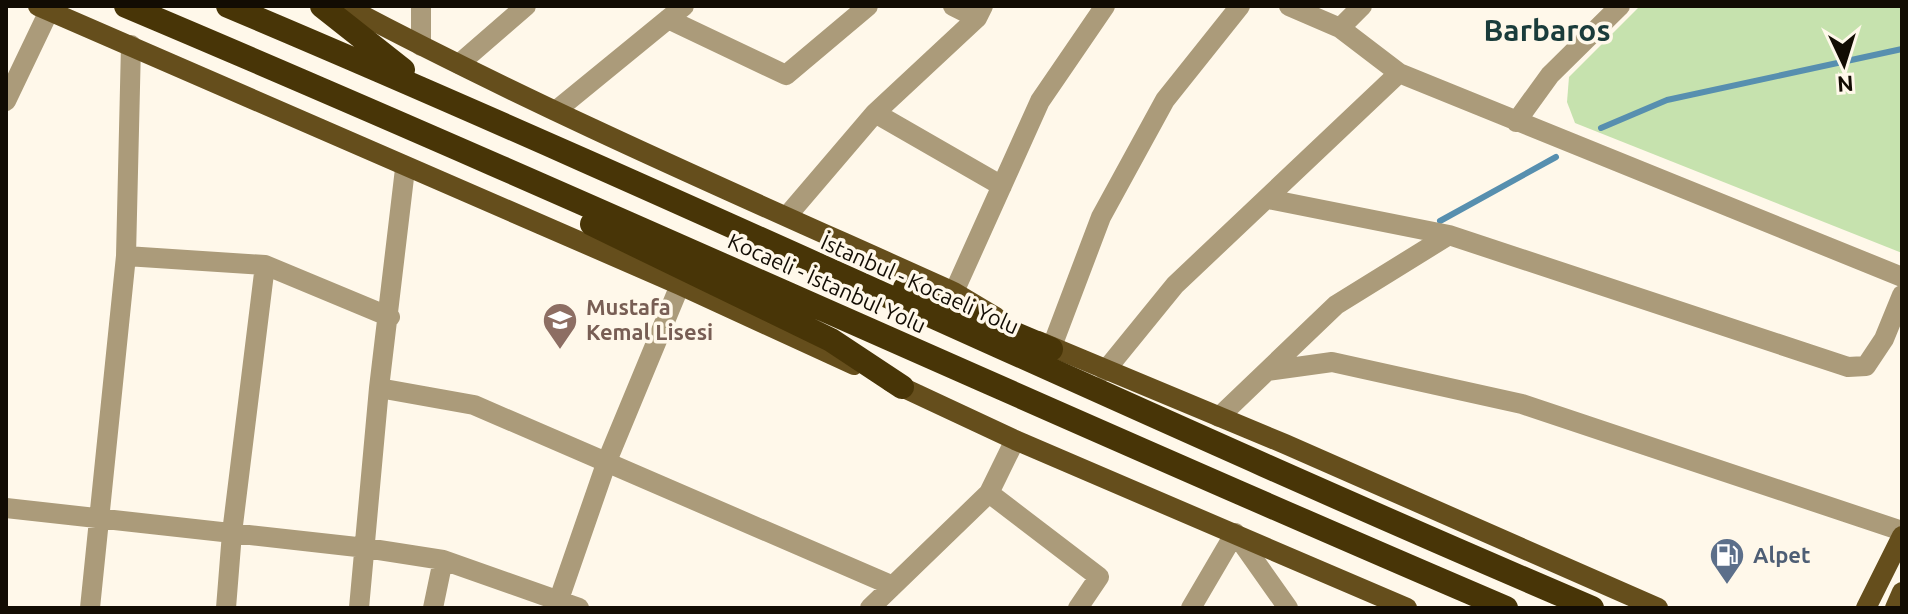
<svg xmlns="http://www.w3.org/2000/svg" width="1908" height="614" font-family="Ubuntu,sans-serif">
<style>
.green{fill:#c6e2ae}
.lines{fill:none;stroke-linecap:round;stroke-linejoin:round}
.stream{stroke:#578faf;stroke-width:6}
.minor{stroke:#ab9b7a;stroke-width:20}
.major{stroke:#654e1c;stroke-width:20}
.highway{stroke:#483507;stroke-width:24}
.labels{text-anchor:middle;stroke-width:7;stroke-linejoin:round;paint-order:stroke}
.street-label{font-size:22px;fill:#120c03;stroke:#fff8ea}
.education-label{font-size:22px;font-weight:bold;fill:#785e54;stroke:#fff8ea;text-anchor:start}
.service-label{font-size:22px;font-weight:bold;fill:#4e5e75;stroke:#fff8ea;text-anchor:start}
.district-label{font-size:30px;font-weight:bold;fill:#1a3c3b;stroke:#fff8ea}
</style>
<rect width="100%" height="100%" fill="#fff8ea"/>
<!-- green -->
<path class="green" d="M1640,6H1902V253L1575,123L1567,102L1569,77Z"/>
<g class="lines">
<!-- stream -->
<path class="stream" d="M1601,128L1667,100L1902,49
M1440,221L1556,157"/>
<!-- minor -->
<path class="minor" d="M421,6V46
M953,6L977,18
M1289,6L1340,28L1399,73L1902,277
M668,19L786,75L868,6
M1340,28L1362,6
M459,64L526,6
M6,101L49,11
M558,109L684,6
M875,113L1002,186
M1516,122L1550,75L1620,6
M1268,199L1449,235L1848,367L1866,366L1884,339L1902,295
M787,216L875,113L977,18L983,6
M126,256L265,265L390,317
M954,292L1040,101L1105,6
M1051,349L1101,217L1165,100L1240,6
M1105,371L1175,285L1399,73
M1267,371L1332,362L1522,404L1902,531
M379,388L474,405L893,586
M1219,417L1336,305L1449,235
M989,493L1099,577L1078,608
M6,508L366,548L443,560L579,608
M90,608L126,256L131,45
M226,608L232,533L265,265
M359,608L379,388L405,169
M433,608L443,560
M556,608L607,461L680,285
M870,608L989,493L1015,440
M1191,608L1235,533L1288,608"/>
<!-- major -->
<path class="major" d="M38,6L680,285L854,365
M345,6C543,111 750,200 954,292L996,317
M1038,341L1285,444L1658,608
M891,382L1015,440L1407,608
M1866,608L1902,536
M1895,608L1902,592"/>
<!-- highway -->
<path class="highway" d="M126,6C588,201 1044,411 1506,608
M228,6C686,199 1134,413 1592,608
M322,6L403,70
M592,224L831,340L902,387
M905,288L1051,349"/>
</g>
<!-- icons -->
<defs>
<g id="school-pin" transform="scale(1.8)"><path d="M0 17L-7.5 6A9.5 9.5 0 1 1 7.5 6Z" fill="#8d6e63" stroke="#fff8ea"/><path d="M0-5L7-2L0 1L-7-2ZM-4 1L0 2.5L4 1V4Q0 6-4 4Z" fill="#fff"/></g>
<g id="fuel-pin" transform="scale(1.8)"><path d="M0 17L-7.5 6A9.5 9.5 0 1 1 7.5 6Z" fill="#5c6f8a" stroke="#fff8ea"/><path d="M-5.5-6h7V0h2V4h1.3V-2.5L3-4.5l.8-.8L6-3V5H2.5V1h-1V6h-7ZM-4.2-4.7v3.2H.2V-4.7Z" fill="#fff"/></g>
</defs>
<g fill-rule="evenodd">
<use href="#school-pin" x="560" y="320"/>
<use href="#fuel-pin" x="1727" y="555"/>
</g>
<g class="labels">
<!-- street labels -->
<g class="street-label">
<text transform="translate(827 283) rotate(24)" y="8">Kocaeli - İstanbul Yolu</text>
<text transform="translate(920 284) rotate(24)" y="8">İstanbul - Kocaeli Yolu</text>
</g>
<!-- education labels -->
<g class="education-label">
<text x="586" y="315">Mustafa<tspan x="586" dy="25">Kemal Lisesi</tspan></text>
</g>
<!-- service labels -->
<g class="service-label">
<text x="1753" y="563">Alpet</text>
</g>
<!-- district labels -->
<g class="district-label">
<text x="1547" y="41">Barbaros</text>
</g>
</g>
<!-- border -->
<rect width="1908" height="614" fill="none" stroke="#120c03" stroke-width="16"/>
<!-- north arrow -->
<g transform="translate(1844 64) rotate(176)" stroke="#fff8ea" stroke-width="6" paint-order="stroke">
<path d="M0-6L14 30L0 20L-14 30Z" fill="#120c03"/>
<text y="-12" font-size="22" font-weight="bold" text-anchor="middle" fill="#120c03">N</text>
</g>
</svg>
